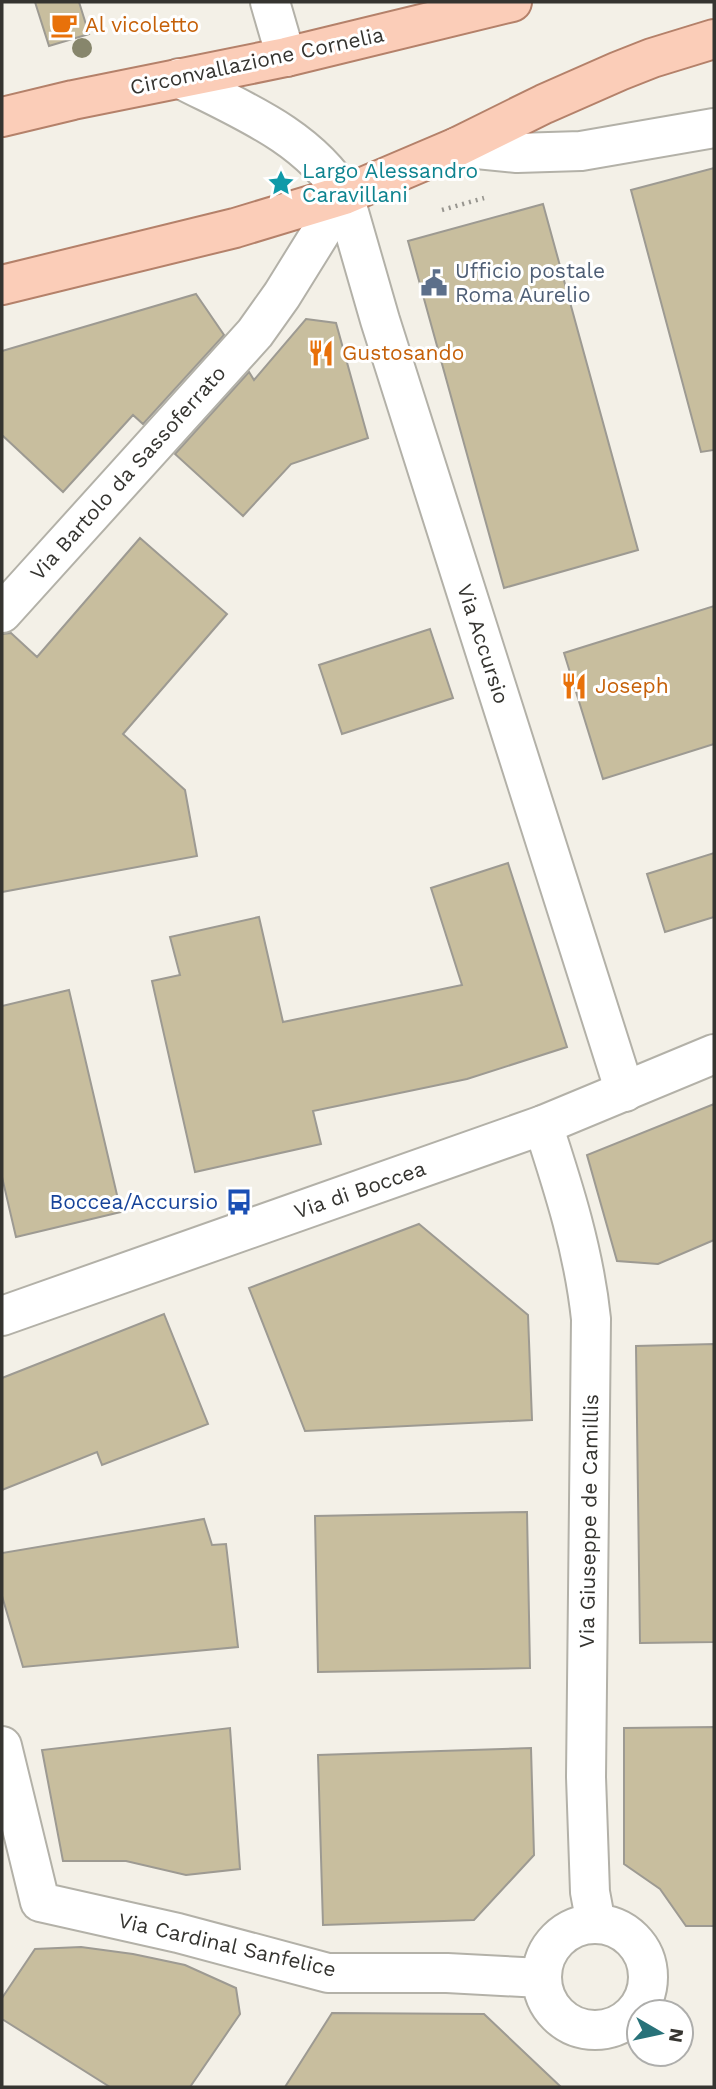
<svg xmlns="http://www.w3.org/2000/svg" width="716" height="2089" font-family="'Work Sans',sans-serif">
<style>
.building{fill:#c8be9e;stroke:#9d9a92;stroke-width:2}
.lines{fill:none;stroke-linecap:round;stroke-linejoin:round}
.street-casing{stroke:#b3b1a8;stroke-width:42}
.secondary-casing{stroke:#b3b1a8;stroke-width:42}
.primary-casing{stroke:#b4816a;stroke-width:42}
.path{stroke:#989690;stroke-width:4.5;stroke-dasharray:2 5;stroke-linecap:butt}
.street{stroke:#fff;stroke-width:38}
.secondary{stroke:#fff;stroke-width:38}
.primary{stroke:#fbcdb8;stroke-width:38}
.tree{fill:#87866c}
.labels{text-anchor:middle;stroke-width:6;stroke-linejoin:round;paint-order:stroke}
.food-label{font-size:21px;fill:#c56008;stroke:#fff;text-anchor:start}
.street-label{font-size:21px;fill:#353430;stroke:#fff}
.culture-label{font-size:21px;fill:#0d838f;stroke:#fff;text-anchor:start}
.service-label{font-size:21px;fill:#4e5e75;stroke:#fff;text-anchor:start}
.transit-label{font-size:21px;fill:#164399;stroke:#fff;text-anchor:end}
</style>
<rect width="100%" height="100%" fill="#f3f0e7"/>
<!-- building -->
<path class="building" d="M35,2H79L89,34L49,46Z
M714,168V450L701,452L631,190Z
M543,204L638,550L504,588L408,241Z
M196,294L224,335L143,424L133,415L63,492L2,435V351Z
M306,319L336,323L368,438L291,464L243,516L175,454L249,372L254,380Z
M140,538L227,614L123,734L185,790L197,856L2,892V634L11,633L37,657Z
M714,606V744L603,779L564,653Z
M430,629L453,698L342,734L319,665Z
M714,853V917L665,932L647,874Z
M508,863L567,1047L467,1079L313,1111L321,1144L195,1172L152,981L180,975L170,937L259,917L283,1022L462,985L431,888Z
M69,990L121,1212L16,1237L2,1177V1006Z
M714,1104V1240L658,1264L617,1261L587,1155Z
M419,1224L528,1315L532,1420L305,1431L249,1288Z
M164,1314L208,1424L102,1465L97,1452L2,1490V1378Z
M714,1344V1642L640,1643L636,1346Z
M527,1512L530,1668L318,1672L315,1516Z
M204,1519L212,1545L226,1544L238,1647L23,1667L2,1596V1553Z
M714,1727V1926H686L660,1889L624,1864V1728Z
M230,1728L240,1869L186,1875L126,1861H63L42,1750Z
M531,1748L534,1855L474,1920L323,1925L318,1755Z
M81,1947L133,1954L185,1965L236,1988L240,2014L190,2087H110L2,2019V1998L35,1949Z
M332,2013L484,2014L561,2087H285Z"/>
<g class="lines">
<!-- street casing -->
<g class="street-casing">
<path id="street" d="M270,2L286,57
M457,147L517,153L581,151L714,128
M344,195L380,320L625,1092
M543,1125C564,1189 584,1252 591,1319L586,1777L590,1892L596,1924
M2,1746L40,1902L178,1933L328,1973H447L541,1978
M542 1977a53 53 0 1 1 106 0a53 53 0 1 1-106 0Z"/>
</g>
<!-- secondary casing -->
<g class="secondary-casing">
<path id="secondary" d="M2,613L255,333L282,295L344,195C307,135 239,109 179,78
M2,1316L543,1125L714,1054"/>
</g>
<!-- primary casing -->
<g class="primary-casing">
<path id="primary" d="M2,117L73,100L286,57L512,2
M2,285L235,228L344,195L457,147L544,104L619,71L652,58L714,39"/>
</g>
<!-- path -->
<path class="path" d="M442,210L484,198"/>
<!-- street -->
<use href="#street" class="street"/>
<!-- secondary -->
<use href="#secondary" class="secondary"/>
<!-- primary -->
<use href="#primary" class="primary"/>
</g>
<!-- trees -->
<circle class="tree" cx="82" cy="48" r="10"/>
<!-- icons -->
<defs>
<g id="cafe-bare" transform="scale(2.1)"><path d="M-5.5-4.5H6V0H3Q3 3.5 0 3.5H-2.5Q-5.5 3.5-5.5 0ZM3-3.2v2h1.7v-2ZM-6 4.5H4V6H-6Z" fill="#e8710a" stroke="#fff" stroke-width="2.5" paint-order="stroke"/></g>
<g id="sight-bare" transform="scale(2.1)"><path d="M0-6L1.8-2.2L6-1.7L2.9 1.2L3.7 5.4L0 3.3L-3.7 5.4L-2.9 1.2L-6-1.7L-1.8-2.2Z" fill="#0f9aa8" stroke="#fff" stroke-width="2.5" paint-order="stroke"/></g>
<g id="civic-bare" transform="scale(2.1)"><path d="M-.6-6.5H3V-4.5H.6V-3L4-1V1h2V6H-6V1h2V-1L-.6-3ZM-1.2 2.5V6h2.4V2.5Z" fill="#5c6f8a" stroke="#fff" stroke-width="2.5" paint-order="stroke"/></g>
<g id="restaurant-bare" transform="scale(2.1)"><path d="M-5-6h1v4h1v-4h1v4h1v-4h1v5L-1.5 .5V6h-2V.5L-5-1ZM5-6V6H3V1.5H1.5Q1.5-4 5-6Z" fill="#e8710a" stroke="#fff" stroke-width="2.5" paint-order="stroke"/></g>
<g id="bus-bare" transform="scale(2.1)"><path d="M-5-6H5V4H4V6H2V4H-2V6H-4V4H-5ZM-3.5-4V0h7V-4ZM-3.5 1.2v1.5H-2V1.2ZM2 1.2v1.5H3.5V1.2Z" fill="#1a4fb4" stroke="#fff" stroke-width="2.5" paint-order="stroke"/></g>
</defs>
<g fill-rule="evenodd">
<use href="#cafe-bare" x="64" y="25"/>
<use href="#sight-bare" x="281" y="183"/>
<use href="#civic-bare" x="434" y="283"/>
<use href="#restaurant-bare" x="321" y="353"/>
<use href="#restaurant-bare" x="574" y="686"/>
<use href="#bus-bare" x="239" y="1202"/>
</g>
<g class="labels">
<!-- food labels -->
<g class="food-label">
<text x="85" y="32">Al vicoletto</text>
<text x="342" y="360">Gustosando</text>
<text x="595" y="693">Joseph</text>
</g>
<!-- street labels -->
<g class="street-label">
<text transform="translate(257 61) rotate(-12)" y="7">Circonvallazione Cornelia</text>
<text transform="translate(128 473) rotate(-48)" y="7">Via Bartolo da Sassoferrato</text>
<text transform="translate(483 644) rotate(72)" y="7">Via Accursio</text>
<text transform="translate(360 1190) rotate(-19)" y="7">Via di Boccea</text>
<text transform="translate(589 1521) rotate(-89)" y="7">Via Giuseppe de Camillis</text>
<text transform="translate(227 1945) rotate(13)" y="7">Via Cardinal Sanfelice</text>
</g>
<!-- culture labels -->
<g class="culture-label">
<text x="302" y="178">Largo Alessandro<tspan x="302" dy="24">Caravillani</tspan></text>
</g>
<!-- service labels -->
<g class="service-label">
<text x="455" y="278">Ufficio postale<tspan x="455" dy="24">Roma Aurelio</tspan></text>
</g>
<!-- transit labels -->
<g class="transit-label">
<text x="218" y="1209">Boccea/Accursio</text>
</g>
</g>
<!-- border -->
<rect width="716" height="2089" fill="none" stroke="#353430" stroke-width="7"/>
<!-- north arrow -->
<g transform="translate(660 2033) rotate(99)"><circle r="33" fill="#ffffff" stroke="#aeaeac" stroke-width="2"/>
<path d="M0-5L12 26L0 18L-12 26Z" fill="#287279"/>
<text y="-10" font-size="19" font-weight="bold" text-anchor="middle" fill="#353430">N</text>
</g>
</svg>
